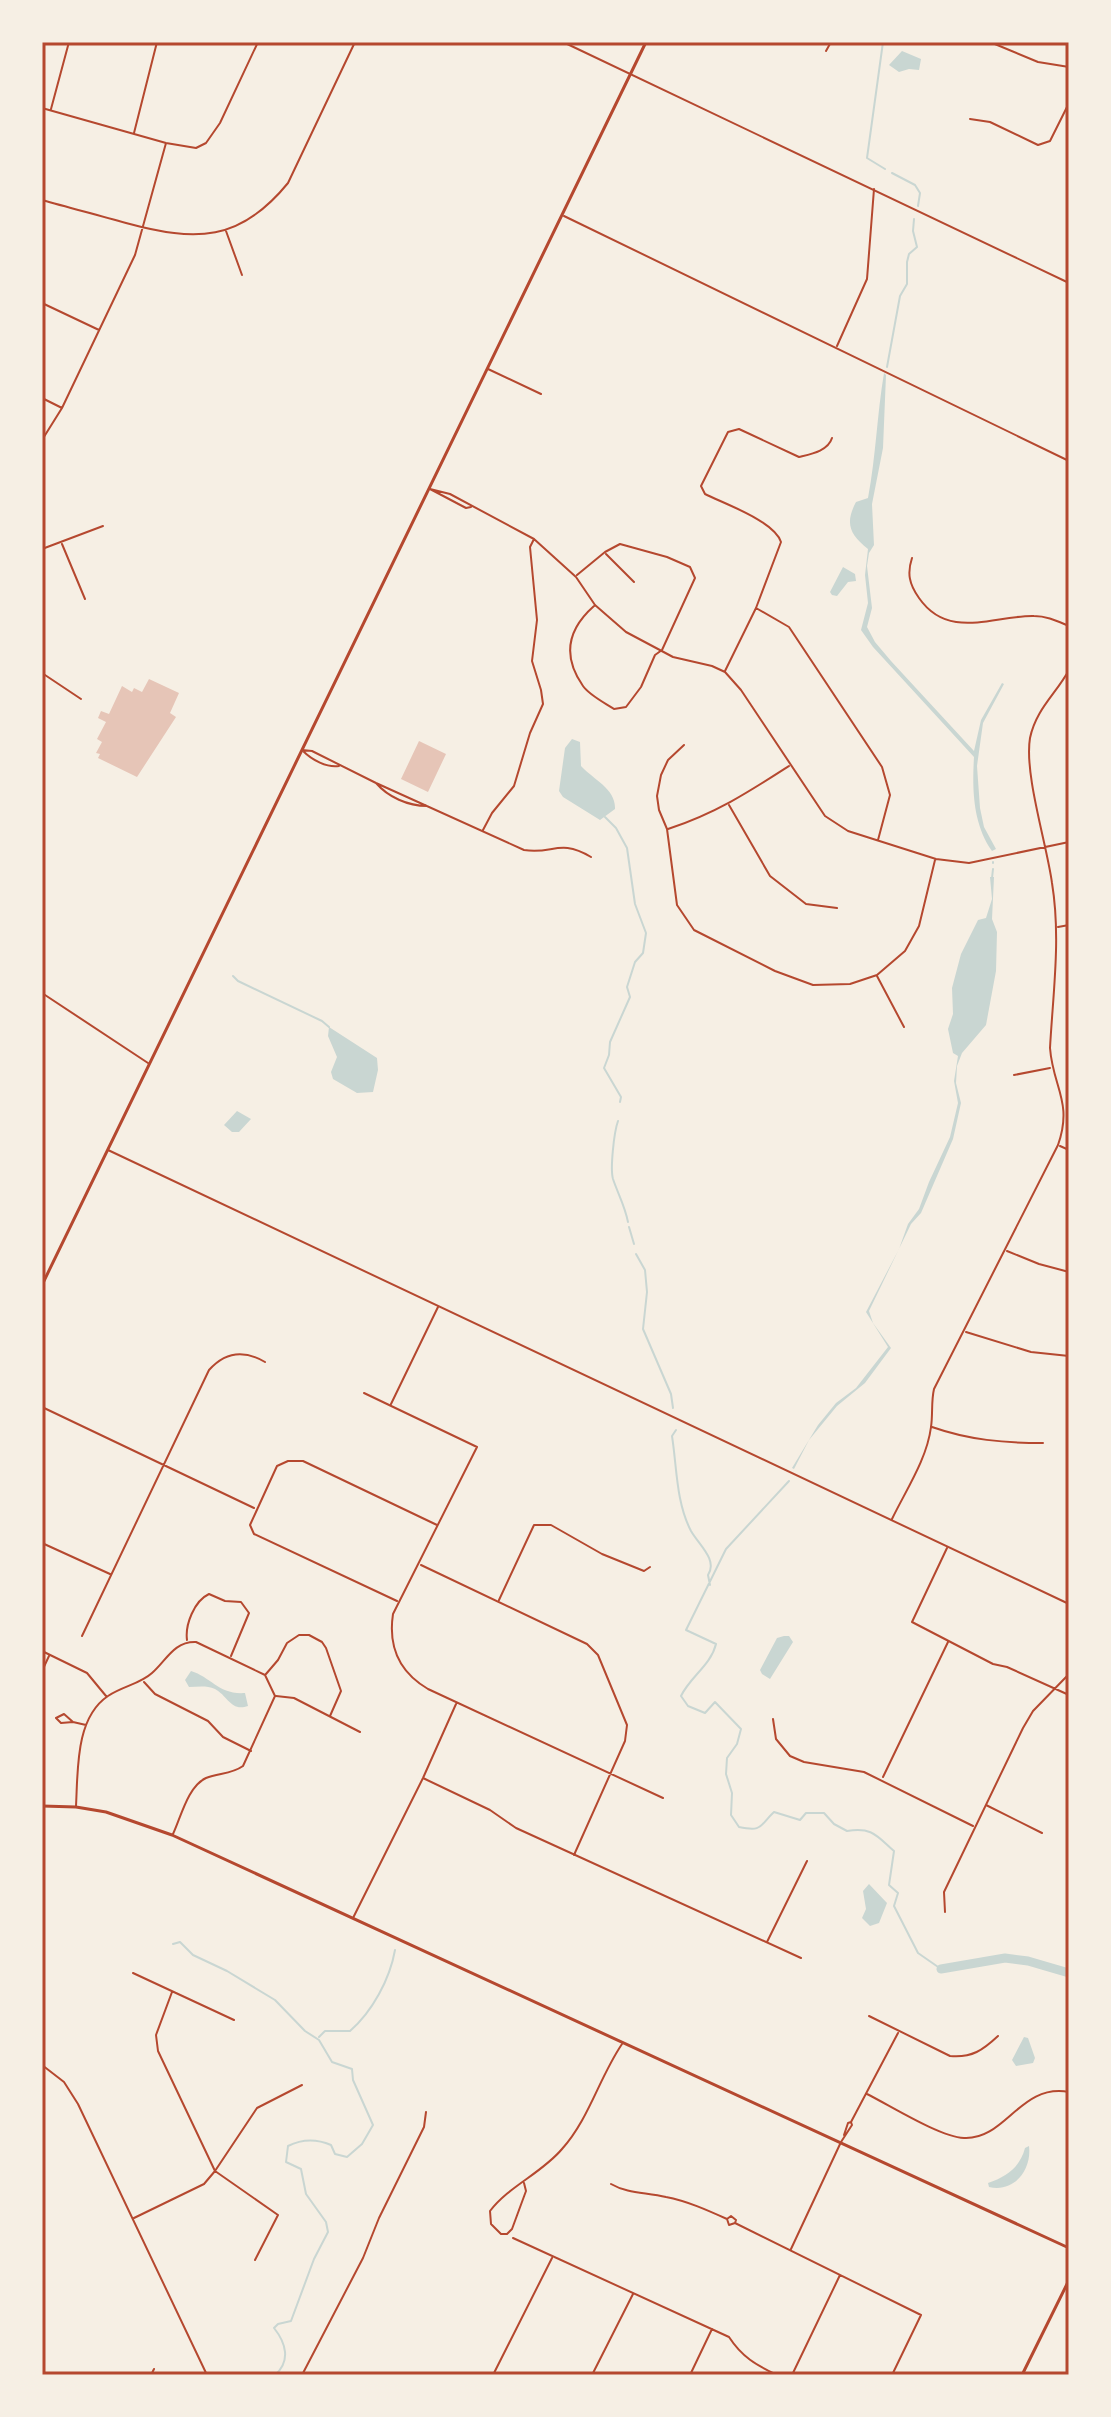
<svg xmlns="http://www.w3.org/2000/svg" width="1111" height="2417" font-family="Roboto,sans-serif">
<style>
.water{fill:#c9d6d2}
.lines{fill:none;stroke-linecap:round;stroke-linejoin:round}
.stream{stroke:#c9d6d2;stroke-width:2}
.river{stroke:#c9d6d2;stroke-width:9}
.building{fill:#e6c5b7}
.minor{stroke:#b5482f;stroke-width:2}
.tertiary{stroke:#b5482f;stroke-width:2}
.primary{stroke:#b5482f;stroke-width:3}
.neatline{fill:none;stroke:#b5482f;stroke-width:3}
</style>
<rect width="100%" height="100%" fill="#f6efe4"/>
<!-- water -->
<path class="water" d="M902,51L921,59L919,70L909,69L899,72L889,65Z
M884,373L886,375L883,448L872,504L874,545L869,553L867,566L872,608L867,627L875,642L891,661L974,751L981,720L1002,683L1004,684L983,723L977,766L980,808L984,827L996,849L992,851C973,824 972,790 974,757L873,647L861,630L868,603L865,575L868,549C849,534 845,523 856,502L868,498C876,456 877,414 884,373Z
M843,567L855,574L856,581L848,582L837,596L832,595L830,592Z
M572,739L580,742L581,766C594,780 616,789 615,809L600,820L563,797L559,791L565,748Z
M990,877H994L992,919L997,932L996,971L986,1025L962,1053L957,1066L956,1083L961,1103L953,1139L921,1213L911,1224L869,1311L873,1323L891,1348L865,1383L837,1406L809,1440L794,1469L792,1468L818,1425L836,1403L856,1388L888,1347L866,1312L899,1249L908,1224L919,1209L929,1182L950,1137L958,1103L954,1081L958,1056L953,1053L948,1029L953,1014L952,988L961,954L978,920L986,918L992,899Z
M329,1027L377,1058L378,1070L373,1092L357,1093L333,1079L331,1072L337,1057L328,1036Z
M237,1111L251,1119L239,1132H232L224,1125Z
M784,1636H789L793,1642L770,1679L762,1674L760,1670L777,1638Z
M191,1671C211,1677 219,1695 245,1693L248,1706C231,1712 228,1696 215,1689C206,1685 197,1687 189,1687L185,1680Z
M869,1884L887,1903L879,1923L870,1926L862,1918L866,1909L863,1891Z
M1024,2037L1028,2038L1035,2058L1033,2063L1016,2066L1012,2060Z
M1029,2146C1032,2170 1014,2193 989,2187L988,2183C1007,2177 1020,2167 1025,2148Z"/>
<g class="lines">
<!-- stream -->
<path class="stream" d="M883,42L867,158L885,169
M892,173L915,185L920,193L918,206
M887,367L900,296L907,284V262L909,254L917,247L913,231L914,219
M605,817L616,828L627,848L635,904L646,933L643,953L635,962L627,987L630,997L610,1042L609,1055L604,1068L621,1097L620,1102
M993,863V862
M992,878L993,869
M233,976L238,981L322,1021L329,1027
M618,1121C614,1132 610,1169 613,1179C618,1194 625,1206 628,1222
M629,1227L634,1244
M636,1254L645,1270L647,1292L643,1329L671,1394L673,1408
M676,1430L672,1436C677,1468 676,1502 691,1531C699,1545 718,1560 708,1575L710,1585
M789,1481L726,1549L686,1630L716,1644C711,1665 690,1677 681,1696L688,1706L705,1713L715,1702L741,1729L737,1744L727,1758L726,1774L732,1793L731,1815L739,1827C763,1832 759,1826 774,1812L800,1820L806,1813H824L834,1824L847,1831C872,1827 876,1835 894,1851L889,1885L898,1893L894,1906L918,1953L941,1969
M173,1944L180,1942L193,1955L227,1971L275,2000L305,2031L319,2040L332,2062L352,2069L353,2080L373,2125L362,2144L347,2157L335,2154L331,2145C317,2139 302,2139 288,2146L286,2162L301,2169L306,2194L326,2222L328,2232L314,2259L291,2321L278,2324L274,2328C286,2343 291,2361 275,2375
M319,2037L325,2031H350C372,2012 390,1979 395,1950"/>
<!-- river -->
<path class="river" d="M941,1969L1005,1958L1028,1961L1069,1973"/>
</g>
<!-- building -->
<path class="building" d="M149,679L179,693L170,713L176,717L137,777L98,758L100,754L96,753L102,742L97,739L106,722L98,718L101,711L109,714L122,686L132,692L134,688L142,692Z
M419,741L446,754L428,792L401,779Z"/>
<g class="lines">
<!-- minor -->
<path class="minor" d="M990,42L1038,62L1069,67
M826,51L831,42
M42,108L166,143L196,148L206,143L220,123L258,42
M51,109L69,42
M970,119L990,122L1038,145L1050,141L1069,103
M134,133L157,42
M42,200C70,208 98,215 126,223C196,242 240,242 288,183L355,42
M564,216L1069,461
M226,231L242,275
M42,303L99,330
M837,346L867,279L874,189
M488,369L541,394
M42,398L62,408
M42,440L62,408L135,255L166,143
M430,489L450,494L534,539L576,577L595,605L626,632L673,657L712,666L725,672L741,690L825,816L848,831L936,859L969,863L1069,842
M430,489L466,508L471,507
M62,544L85,599
M42,549L103,526
M606,554L634,582
M912,558C907,573 909,584 919,598C949,641 994,615 1034,616C1047,616 1057,621 1069,626
M577,575L605,552L620,544L667,557L690,567L695,578L662,650L655,655L641,687L626,707L614,709C605,703 589,695 583,686C562,656 568,629 594,606
M756,608L789,627L882,767L890,795L878,840
M725,671L756,608L781,542C774,521 725,504 705,494L701,486L728,432L739,429L799,457C811,454 828,451 832,438
M42,673L81,699
M684,745L668,760L661,775L657,796L659,810L667,829L677,905L694,930L775,971L813,985L850,984L877,975L905,951L919,926L935,860
M302,750L312,751L376,783L524,850C553,855 559,838 591,857
M303,751C312,760 327,768 339,766
M376,783C388,797 408,806 427,806
M729,805L770,876L806,904L837,908
M668,829C716,813 747,793 789,766
M483,830L492,813L514,786L530,733L543,704L541,690L532,661L537,620L530,547L534,539
M1058,927L1069,925
M877,976L904,1027
M1014,1075L1050,1068
M1060,1146L1069,1150
M1007,1251L1039,1264L1069,1272
M966,1332L1031,1352L1069,1356
M364,1393L477,1447L393,1614C388,1647 399,1672 428,1689L663,1798
M391,1404L438,1307
M42,1407L254,1508
M932,1427C969,1440 1004,1443 1043,1443
M892,1519C906,1490 927,1459 931,1427C933,1414 931,1402 934,1389L1058,1145C1073,1102 1053,1088 1050,1048C1053,993 1061,938 1052,883C1047,845 1024,774 1030,738C1036,709 1056,694 1069,670
M42,1543L110,1574
M947,1548L912,1622L993,1664L1007,1667L1069,1695
M421,1565L587,1644L598,1655L627,1725L625,1741L574,1855
M499,1600L534,1525H551L602,1554L644,1571L650,1567
M397,1601L254,1534L250,1525L277,1466L288,1461H303L437,1525
M82,1636L209,1370C225,1352 243,1349 265,1362
M187,1640C185,1625 194,1601 209,1594L225,1601L241,1602L249,1613L231,1656
M42,1651L87,1673L106,1696
M42,1671L49,1656
M266,1674L278,1660L287,1643L299,1635H309L322,1642L326,1648L341,1691L330,1716
M42,1675V1681
M144,1682L155,1694L208,1721L223,1737L251,1751
M276,1696L294,1698L360,1732
M773,1719L776,1739L790,1756L804,1762L864,1772L973,1826
M73,1722L64,1714L56,1718L61,1723L73,1722L86,1725
M883,1777L948,1642
M423,1778L490,1810L516,1828L801,1958
M986,1805L1042,1833
M76,1806C78,1771 75,1718 108,1696C123,1686 140,1684 152,1673C166,1661 174,1641 196,1642L265,1675L275,1696L243,1766C232,1774 219,1773 206,1778C188,1786 181,1817 173,1834
M945,1912L944,1892L1023,1728L1033,1711L1069,1674
M353,1918L423,1778L456,1704
M767,1942L807,1861
M133,1973L234,2020
M172,1992L156,2035L158,2051L215,2171L278,2215L255,2260
M869,2016L950,2056C972,2058 983,2050 998,2036
M867,2094C891,2106 940,2137 964,2138C1006,2140 1020,2083 1069,2092
M851,2122L898,2033
M524,2183L526,2191L512,2229L507,2234H501L491,2224L490,2211C509,2186 542,2173 562,2149C589,2119 599,2078 622,2044
M611,2184C628,2194 647,2192 666,2197C687,2201 707,2210 727,2219L731,2216L736,2220L735,2223L729,2225L727,2219
M134,2218L204,2184L215,2171L257,2108L302,2085
M735,2223L921,2315L892,2375
M513,2238L729,2337C742,2357 756,2365 777,2375
M791,2249L841,2142L852,2125L851,2122L848,2123L844,2135
M151,2375L154,2369
M302,2375L363,2258L379,2218L424,2127L426,2112
M493,2375L552,2258
M592,2375L633,2294
M690,2375L712,2329
M792,2375L840,2275"/>
<!-- tertiary -->
<path class="tertiary" d="M563,42L1069,283
M42,993L148,1063
M108,1150L1069,1604
M42,2065L64,2082L78,2104L207,2375"/>
<!-- primary -->
<path class="primary" d="M42,1285L646,42
M42,1806L76,1807L106,1812L172,1835L1069,2248
M1022,2375L1069,2280"/>
</g>
<!-- border -->
<rect width="1111" height="2417" fill="none" stroke="#f6efe4" stroke-width="88"/>
<rect x="44" y="44" width="1023" height="2329" class="neatline"/>
</svg>
